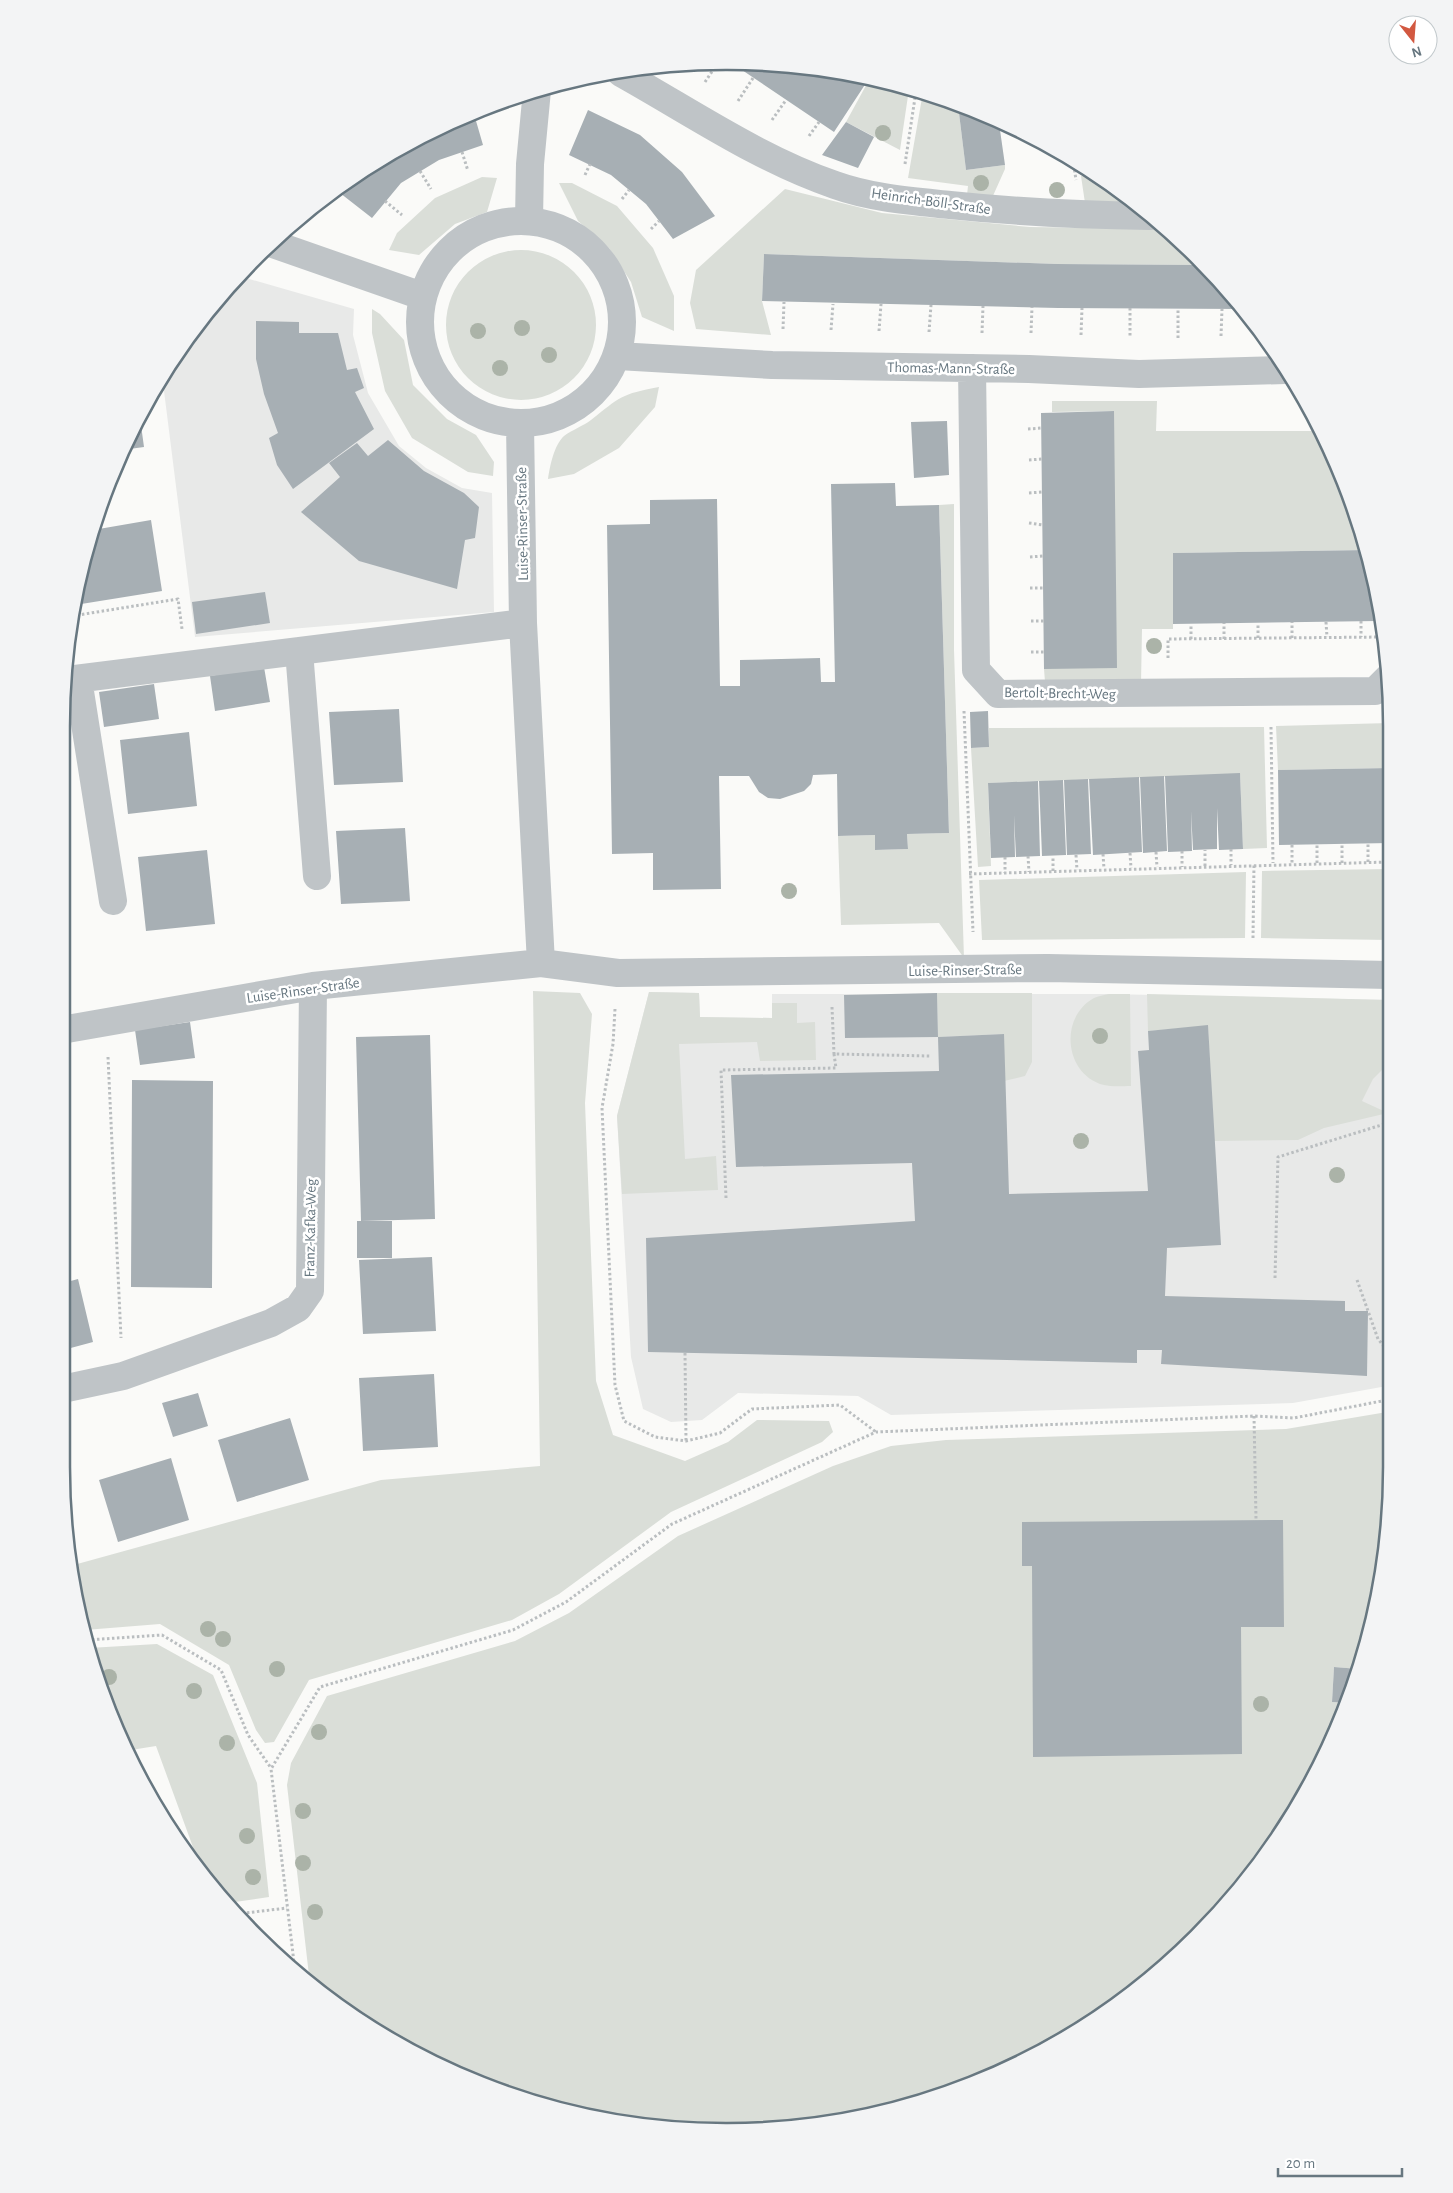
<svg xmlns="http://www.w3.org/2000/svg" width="1453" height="2193" font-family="'Alegreya Sans',sans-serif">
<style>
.built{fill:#e8e9e8}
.green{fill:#daded8}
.building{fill:#a7afb4}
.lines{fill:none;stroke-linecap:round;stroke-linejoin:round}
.path{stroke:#babec0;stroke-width:3;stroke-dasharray:2.5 2.5;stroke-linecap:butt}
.minor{stroke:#bfc4c7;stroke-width:28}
.tree{fill:#abb3a8}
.labels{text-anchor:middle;stroke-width:5;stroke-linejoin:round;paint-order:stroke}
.street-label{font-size:15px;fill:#677780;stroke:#fff}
.rim{fill:none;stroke:#677780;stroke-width:2.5}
</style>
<rect width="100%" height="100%" fill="#fafaf8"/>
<!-- built -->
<path class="built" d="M239,276L354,309L353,335L368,393L399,446L426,468L462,488L492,493L494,612L195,637L163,383L227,288Z
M649,992L699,993L700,1017L772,1018V994H1109L1389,1000L1387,1386L1293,1403L891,1415L858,1396L738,1393L702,1420L671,1422L643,1409L631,1357L617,1116Z"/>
<!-- green -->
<path class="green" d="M869,80L909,89L900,150L846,122Z
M923,92L941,97L958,105L966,170L1005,165V169L992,198L967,195L968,186L908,178Z
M1092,174L1135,204L1085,203L1081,176Z
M482,177L497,178L487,212L455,224L419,255L389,250L397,233L435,198Z
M559,183H572L617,206L653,248L674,296V331L642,317L631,282L609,248L578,221Z
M785,189L882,213L1030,227L1168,229L1201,265L1057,264L764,254L762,301L771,335L696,329L690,303L696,270Z
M446 325a75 75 0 1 1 150 0a75 75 0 1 1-150 0Z
M372,309L380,314L404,340L413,385L447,419L476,435L494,462L493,476L468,472L412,438L385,391L372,333Z
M659,387L655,407L619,448L574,474L548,479C550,466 554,445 564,436C572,430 583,426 591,420C620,397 621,394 659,387Z
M1052,401H1157L1156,431H1322L1368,550L1173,553V629H1142L1141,683L1045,682L1044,669L1113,411L1052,412Z
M954,504V650L964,958L939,923L841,925L838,836L875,835V850L908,849L907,834L949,833L939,505Z
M1390,723V768L1278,770L1276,726Z
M1264,727L1267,848L1243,849L1240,774L988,783L991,866L978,867L971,748L989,747V728Z
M1389,869V940L1261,938L1262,871Z
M1246,872L1245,938L982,940L979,880Z
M533,991L580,993L592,1014L585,1103L596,1381L613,1435L685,1461L728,1442L757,1420L829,1421L833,1432L822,1442L671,1512L559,1594L512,1620L309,1680L274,1742L265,1743L256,1730L229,1665L160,1624L85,1630L70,1566L381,1480L540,1466Z
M649,992L699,993L700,1017L772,1018V1003H797V1023L815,1022L816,1060L760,1061L757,1042L679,1044L685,1159L716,1156L718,1190L622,1194L617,1116Z
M937,993H1032V1062L1025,1076L1004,1081L1003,1034L938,1037Z
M1109,994H1130L1131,1086C1123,1086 1112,1087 1104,1085C1065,1075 1058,1018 1094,998C1098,996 1104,995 1109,994Z
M1147,994L1389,1000L1388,1064L1373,1079L1362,1101L1388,1113L1324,1128L1298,1140L1214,1141L1208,1026L1148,1031Z
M1387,1412L1386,1554L1359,1669L1334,1667L1332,1702L1347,1703L1323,1760L1226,1905L1132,1994L1059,2042L981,2081L857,2119L683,2130L555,2109L472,2081L321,1994L310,1984L287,1785L291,1763L327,1696L515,1641L569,1613L678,1536L833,1466L891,1446L946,1440L1286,1429Z
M157,1644L213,1675L257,1783L269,1897L228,1903L201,1869L156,1746L131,1750L96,1680L89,1648Z"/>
<!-- building -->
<path class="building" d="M733,64L814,67L868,80L834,132Z
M958,105L999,123L1005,165L966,170Z
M588,110L640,135L682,172L715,216L673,239L646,204L611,175L569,155Z
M474,114L483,145L439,160L401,183L372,218L340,193L351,181L433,130Z
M846,122L874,137L858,168L822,155Z
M764,254L1057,264L1201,265L1242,309L1058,308L762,301Z
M256,321L299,322V333H338L347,370L357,368L364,388L355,392L374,429L293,489L277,465L269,438L278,433L264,394L256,359Z
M1114,411L1117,668L1044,669L1041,413Z
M140,418L144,447L122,450L130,433Z
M947,421L949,475L914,478L911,422Z
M388,440L424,471L464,493L479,507L475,538L465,540L457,589L359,561L301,512L340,477L329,463L357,443L368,456Z
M895,483L896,506L939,505L949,833L907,834L908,849L875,850V835L838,836L837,774L813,775L811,784L804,791L780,799L768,798L759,792L749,776H719L721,889L653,890V853L612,854L607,525L650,524V500L717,499L720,686H740V660L820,658L821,682H835L831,484Z
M151,520L162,591L75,605L93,530Z
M1368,550L1377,603V621L1173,624V553Z
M265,592L270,623L196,634L192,602Z
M264,667L270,702L215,711L210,676Z
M154,684L159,719L104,727L99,692Z
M399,709L403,782L334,785L329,712Z
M988,711L989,747L971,748L970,712Z
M189,732L197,806L128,814L120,740Z
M1390,768V843L1279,845L1278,770Z
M1240,773L1243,849L1219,850L1217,808V849L1193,850L1191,811L1192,851L1168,852L1165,776Z
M1164,776L1167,851L1143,853L1140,777Z
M1139,777L1142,852L1093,855L1089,779Z
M1088,779L1091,854L1067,855L1064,780Z
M1063,780L1066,855L1042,856L1039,781Z
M1038,781L1040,856L1016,857L1014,815L1015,857L991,858L988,783Z
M405,828L410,901L341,904L336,831Z
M207,850L215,924L146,931L138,857Z
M937,993L938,1037L845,1038L844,995Z
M190,1022L195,1058L140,1065L135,1030Z
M1208,1025L1221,1245L1167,1248L1165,1296L1345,1301V1311H1368L1367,1376L1161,1364L1162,1350H1137V1363L648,1352L646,1238L915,1221L912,1163L736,1167L731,1075L939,1071L938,1037L1004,1034L1009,1194L1148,1191L1138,1051L1149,1050L1148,1031Z
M430,1035L435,1219L361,1221L356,1037Z
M132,1080L213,1081L212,1288L131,1287Z
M357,1221H392V1258H357Z
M432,1257L436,1331L363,1334L359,1260Z
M78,1279L93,1342L67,1349V1282Z
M434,1374L438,1447L363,1451L359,1378Z
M198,1393L208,1426L173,1437L162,1403Z
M290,1418L309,1480L237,1502L218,1440Z
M171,1458L189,1520L118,1542L99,1480Z
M1283,1520L1284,1627H1241L1242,1754L1033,1757L1032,1566H1022V1522Z
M1334,1667L1359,1669L1347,1703L1332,1702Z"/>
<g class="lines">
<!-- path -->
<path class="path" d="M705,82L717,64
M738,101L753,78
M772,120L786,100
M809,136L819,122
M462,152L468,171
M1073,160L1076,180
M905,164L916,91
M420,171L431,189
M585,175L590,164
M622,199L629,190
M385,201L402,215
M651,229L659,221
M1130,308V338
M783,329L784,302
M831,330L833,304
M879,331L881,304
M929,332L931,305
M982,333L983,306
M1031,333L1032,307
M1081,335L1082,308
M1221,336L1222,309
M1178,338V309
M1028,429L1042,428
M1029,460L1042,459
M1029,493L1042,492
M1029,523L1043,525
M1030,557L1043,556
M1030,588H1044
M72,616L178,599L182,629
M1031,621H1044
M1361,621V637
M1326,622L1327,637
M1258,638V623
M1292,638V622
M1191,639V624
M1224,639V623
M1031,652H1044
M1168,658V639L1383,637
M964,711L973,932
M1271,727L1273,863
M1292,845V863
M1231,849V865
M1182,851V867
M1156,852L1157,867
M1130,853L1131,868
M1103,854L1104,869
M1076,855L1077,870
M1028,856L1029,872
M1005,857V873
M1368,862V844
M1317,863V845
M1342,863V844
M1205,866V850
M1053,871V856
M969,874L1389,862
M1253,938L1254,864
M832,1007L834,1054
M615,1009L613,1044L602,1108L615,1385L624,1421L655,1437L686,1441L720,1433L752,1409L840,1405L876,1432
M108,1057L121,1338
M726,1198L721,1070L836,1068L834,1054L930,1056
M1275,1278L1278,1157L1388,1123
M1357,1280L1378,1339L1387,1350
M685,1353L686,1441
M1254,1416L1256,1519
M87,1640L162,1635L221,1670L248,1735L271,1768
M237,1914L287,1908
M295,1971L271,1769L320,1687L513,1630L566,1602L672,1524L876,1432L1254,1416L1294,1418L1387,1400"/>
<!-- minor -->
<path class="minor" d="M621,73C691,112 759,159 835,185C871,198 912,201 950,205C1017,212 1083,215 1150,216
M529,220L530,164L537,90
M420 322a101 101 0 1 1 202 0a101 101 0 1 1-202 0Z
M273,244L422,296
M618,356L772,365L1029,369L1139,374L1285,370
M972,368L976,670L998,694L1375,691L1389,677
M520,424L523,623L541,963
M299,651L317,876
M78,679L113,901
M67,680L523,623
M67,1029L313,986L541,963L618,973L1048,968L1389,975
M67,1388L123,1376L271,1323L298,1308L310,1291L313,986"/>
</g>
<!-- trees -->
<g class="tree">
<circle cx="883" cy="133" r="8"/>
<circle cx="981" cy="183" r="8"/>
<circle cx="1057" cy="190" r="8"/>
<circle cx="522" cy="328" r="8"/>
<circle cx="478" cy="331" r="8"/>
<circle cx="549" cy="355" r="8"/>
<circle cx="500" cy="368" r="8"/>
<circle cx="1154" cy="646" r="8"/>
<circle cx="789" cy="891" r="8"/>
<circle cx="1100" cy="1036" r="8"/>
<circle cx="1081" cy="1141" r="8"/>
<circle cx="1337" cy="1175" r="8"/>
<circle cx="208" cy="1629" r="8"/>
<circle cx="223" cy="1639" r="8"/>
<circle cx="277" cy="1669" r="8"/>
<circle cx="109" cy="1677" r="8"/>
<circle cx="194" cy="1691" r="8"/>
<circle cx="1261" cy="1704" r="8"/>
<circle cx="319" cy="1732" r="8"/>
<circle cx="227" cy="1743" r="8"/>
<circle cx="303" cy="1811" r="8"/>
<circle cx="247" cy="1836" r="8"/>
<circle cx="303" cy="1863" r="8"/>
<circle cx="253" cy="1877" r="8"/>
<circle cx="315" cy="1912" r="8"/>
</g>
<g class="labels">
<!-- street labels -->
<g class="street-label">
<text transform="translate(931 201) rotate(8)" y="5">Heinrich-Böll-Straße</text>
<text transform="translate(951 368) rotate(1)" y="5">Thomas-Mann-Straße</text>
<text transform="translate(522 524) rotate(-91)" y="5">Luise-Rinser-Straße</text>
<text transform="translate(1060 693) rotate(1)" y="5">Bertolt-Brecht-Weg</text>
<text transform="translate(965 970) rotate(-1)" y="5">Luise-Rinser-Straße</text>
<text transform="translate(303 990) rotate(-8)" y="5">Luise-Rinser-Straße</text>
<text transform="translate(310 1228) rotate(-89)" y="5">Franz-Kafka-Weg</text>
</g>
</g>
<!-- crop -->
<path d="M0 0H1453V2193H0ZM726 70H727A656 656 0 0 1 1383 726V1467A656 656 0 0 1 727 2123H726A656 656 0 0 1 70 1467V726A656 656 0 0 1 726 70Z" fill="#f3f4f5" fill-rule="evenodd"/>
<path class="rim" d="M726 70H727A656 656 0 0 1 1383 726V1467A656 656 0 0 1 727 2123H726A656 656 0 0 1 70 1467V726A656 656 0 0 1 726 70Z"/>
<!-- north arrow -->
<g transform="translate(1413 40) rotate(163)"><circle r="24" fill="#ffffff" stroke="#c2c9cc"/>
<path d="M0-4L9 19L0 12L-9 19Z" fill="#d25840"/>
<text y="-8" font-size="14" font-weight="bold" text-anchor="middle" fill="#677780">N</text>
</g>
<!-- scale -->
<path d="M1278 2168v8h124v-8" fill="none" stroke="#677780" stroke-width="2.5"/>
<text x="1286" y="2168" font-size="15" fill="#677780" stroke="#ffffff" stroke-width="4" paint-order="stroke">20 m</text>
</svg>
